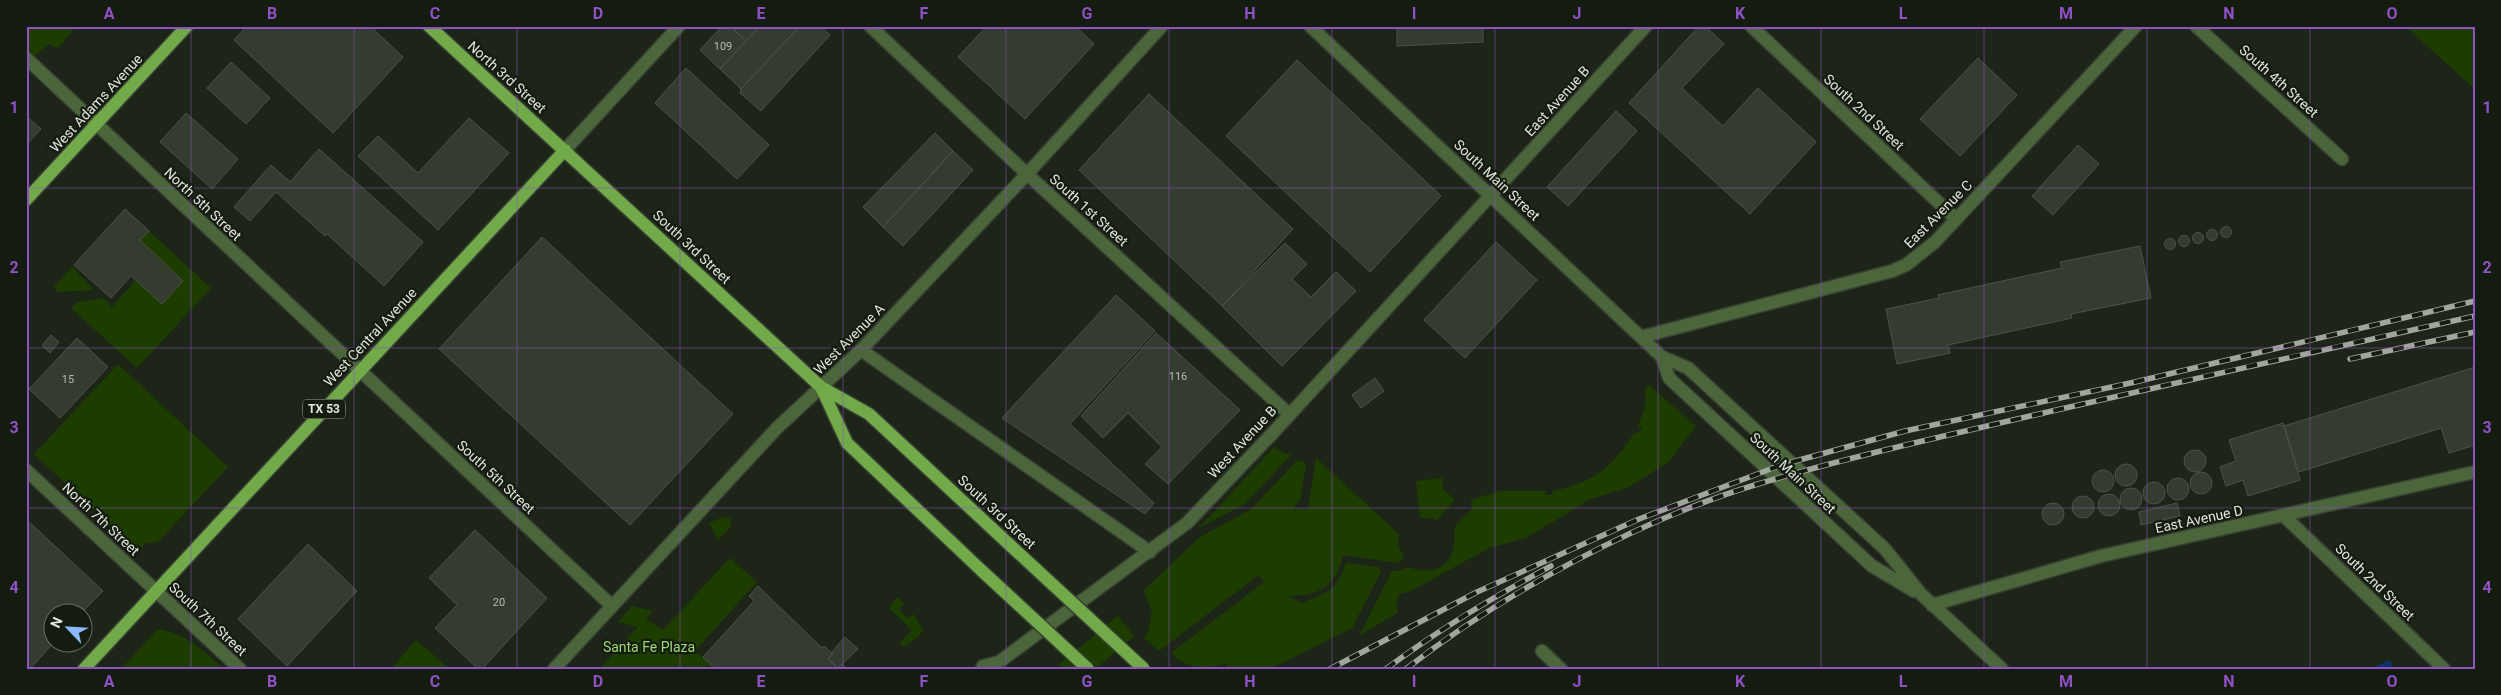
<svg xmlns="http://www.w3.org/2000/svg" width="2501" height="695" font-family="Roboto,sans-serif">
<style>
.green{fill:#1d3d00}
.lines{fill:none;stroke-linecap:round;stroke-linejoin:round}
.stream{stroke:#0b346c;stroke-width:6}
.building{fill:#333c2e;stroke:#4a5345}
.minor-casing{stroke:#384034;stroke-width:15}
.major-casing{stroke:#384034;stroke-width:15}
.minor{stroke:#4b663a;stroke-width:12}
.major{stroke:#72aa49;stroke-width:12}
.rail-casing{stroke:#a0a69c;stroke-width:5.5}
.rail{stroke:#141b0f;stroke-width:4;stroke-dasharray:11;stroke-linecap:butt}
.major-bridge-casing{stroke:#384034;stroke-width:15;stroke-linecap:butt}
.major-bridge{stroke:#72aa49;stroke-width:12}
.grid{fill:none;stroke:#8f51c5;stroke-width:1;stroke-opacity:0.55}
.labels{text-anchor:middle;stroke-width:4.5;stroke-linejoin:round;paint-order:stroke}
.number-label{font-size:11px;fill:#b6bcb1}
.shield{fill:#141b0f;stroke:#a4a99f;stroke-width:1}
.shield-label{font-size:12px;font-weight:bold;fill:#e1e6dd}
.street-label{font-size:14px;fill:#e1e6dd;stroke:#141b0f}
.park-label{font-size:14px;fill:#9ed678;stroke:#141b0f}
.neatline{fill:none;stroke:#8f51c5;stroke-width:2}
.grid-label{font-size:16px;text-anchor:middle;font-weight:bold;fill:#8f51c5}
</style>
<rect width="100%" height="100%" fill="#1d2518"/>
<!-- green -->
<path class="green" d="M26,26H77L58,48L49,44L34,56L26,48Z
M2405,26H2475V89Z
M149,231L211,288L137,368L71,308L77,302L103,298L112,307L136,280L163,304L183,281L140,240Z
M72,267L94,290L57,292L54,287Z
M118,364L228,467L158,542L146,543L138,551L34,454Z
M1649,385L1696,426L1669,462L1627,488L1591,499L1526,538L1489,548L1411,591L1399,594L1396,608L1399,612L1359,636L1392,571H1400L1408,567C1425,574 1447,572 1453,550C1455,543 1454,533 1455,526L1472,509L1471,500L1499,491H1546L1545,495H1551L1553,491C1593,483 1613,467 1635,432L1638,434L1642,428L1638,426L1645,407L1646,387Z
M1274,447L1281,452L1291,455L1245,504L1199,528Z
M1316,458L1399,534L1398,544L1404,558L1398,563L1343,555C1337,586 1319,596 1289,596L1301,603C1326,594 1337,590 1346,563L1378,567L1381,572L1352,628L1270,669H1224L1228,663C1207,669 1187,670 1171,653L1264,582L1259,575L1159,651L1144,638L1148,633L1152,613L1144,590L1200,537L1250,510L1298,460L1303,461L1306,465L1300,500L1293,508L1308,509Z
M1442,478L1443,489L1455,500L1437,520L1420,517L1416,481Z
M723,517L730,518L731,527L718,540L709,523Z
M730,558L757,582L695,651L716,669H599L638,627L618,622L632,606L653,611L646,619L663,630Z
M897,597L905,604L899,609L907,618L913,614L923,629L920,635L905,646L899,644L912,630L889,608Z
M1118,616L1134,636L1095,669H1063L1059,664Z
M158,629C187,634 203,650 224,669H121Z
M416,640L450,669H391Z"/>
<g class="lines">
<!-- stream -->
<path class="stream" d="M2377,669L2389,664"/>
</g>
<!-- building -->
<path class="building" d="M247,26H370L403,57L333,133L234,40Z
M722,26H730L746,41L720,69L700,50Z
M730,26H760L746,41Z
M760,26H800L741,89L720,69Z
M800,26H820L830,35L761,111L740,93L741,89Z
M987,26H1075L1094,44L1025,119L958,57Z
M1397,26H1483V42L1397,46Z
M1699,26H1705L1724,44L1682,88L1723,126L1758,88L1816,142L1750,214L1629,103Z
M1978,58L2017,95L1960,156L1920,119Z
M1297,60L1441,196L1370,272L1226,136Z
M231,62L270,98L246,124L207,88Z
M686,68L769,145L737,179L655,103Z
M1149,94L1293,229L1222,306L1079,170Z
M1616,111L1637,131L1568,206L1547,187Z
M186,113L238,159L212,189L160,142Z
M26,116L41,129L26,145Z
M469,118L509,153L438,230L358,156L378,136L418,173Z
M935,133L953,151L883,227L863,207Z
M2078,145L2099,164L2053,215L2032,196Z
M319,149L423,242L384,286L327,234L325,236L276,192L250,221L234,207L271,165L290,182Z
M953,151L973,170L903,246L883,227Z
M125,209L149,231L140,240L183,281L162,304L131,276L111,298L74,265Z
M2220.5 232a5.5 5.5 0 1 1 11 0a5.5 5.5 0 1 1-11 0Z
M2206.5 235a5.5 5.5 0 1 1 11 0a5.5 5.5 0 1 1-11 0Z
M2192.5 238a5.5 5.5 0 1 1 11 0a5.5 5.5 0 1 1-11 0Z
M2178.5 241a5.5 5.5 0 1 1 11 0a5.5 5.5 0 1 1-11 0Z
M542,237L733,414L630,525L439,349Z
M2164.5 244a5.5 5.5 0 1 1 11 0a5.5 5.5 0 1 1-11 0Z
M1496,242L1537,280L1465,358L1424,320Z
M1285,243L1307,264L1292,279L1311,297L1336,272L1356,291L1282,366L1222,306Z
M2140,246L2151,298L2071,314L2072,318L1948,345L1950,353L1897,364L1886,309L1939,298L1938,295L2062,268L2060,262Z
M1116,295L1155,331L1070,424L1154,503L1145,514L1002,418Z
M1156,333L1240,410L1168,484L1145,464L1162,447L1128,413L1103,438L1081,416Z
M51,335L59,342L50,353L42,345Z
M77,338L108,367L60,418L29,389Z
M2475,367V445L2449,453L2441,428L2299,472L2284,426Z
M1375,378L1384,391L1361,408L1352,395Z
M2283,423L2300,480L2248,496L2243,480L2226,486L2220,467L2236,461L2229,440Z
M2184 461a11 11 0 1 1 22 0a11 11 0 1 1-22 0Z
M2115 475a11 11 0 1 1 22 0a11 11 0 1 1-22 0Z
M2092 481a11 11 0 1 1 22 0a11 11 0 1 1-22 0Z
M2190 483a11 11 0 1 1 22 0a11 11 0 1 1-22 0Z
M2167 489a11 11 0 1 1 22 0a11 11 0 1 1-22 0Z
M2143 493a11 11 0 1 1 22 0a11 11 0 1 1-22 0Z
M2120 499a11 11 0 1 1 22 0a11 11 0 1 1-22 0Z
M2098 505a11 11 0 1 1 22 0a11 11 0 1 1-22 0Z
M2072 507a11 11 0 1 1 22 0a11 11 0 1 1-22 0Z
M2042 514a11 11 0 1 1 22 0a11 11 0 1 1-22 0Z
M2177,503L2180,516L2141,525L2139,512Z
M26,519L103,591L82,612H52V642H54L30,669H26Z
M475,530L547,598L482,669H478L435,628L457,605L429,578Z
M308,544L357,591L287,666L238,619Z
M758,586L822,648L824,646L833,654L828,659L838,668L842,664L847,669H716L703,657L754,601L749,596Z
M845,637L858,649L838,668L828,659L833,654L831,653Z"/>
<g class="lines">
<!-- minor casing -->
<g class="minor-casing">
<path id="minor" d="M870,26L1027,174L1289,414
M1310,26L1662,357L1688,368L1885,549L1921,594L2002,669
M1751,26L1956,219
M2196,26L2342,159
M26,58L612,606
M565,150L679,26
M1641,337L1892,271L1906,265L1935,242L2136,26
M861,350L1150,552
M1662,357L1669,378L1872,566L1914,591
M26,470L240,669
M2284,516L2444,669
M1932,605L2101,556L2475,472
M1542,651L1561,669
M554,669L777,428L861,350L1027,174L1162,26
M982,669L983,666L999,662L1187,523L1270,436L1646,26"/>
</g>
<!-- major casing -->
<g class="major-casing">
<path id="major" d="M429,26L821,387L869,414L1012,547
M26,200L187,26
M821,387L847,443L982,571
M84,669L565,150"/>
</g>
<!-- minor -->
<use href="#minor" class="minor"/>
<!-- major -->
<use href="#major" class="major"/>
<!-- rail casing -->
<g class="rail-casing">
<path id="rail" d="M2350,359L2475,332
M1330,669L1477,592L1639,519L1781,465L1905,431L2135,382L2475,301
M1386,669C1438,630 1493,597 1551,566
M1406,669C1503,593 1641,519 1758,484C1855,455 1954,434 2052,411C2193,379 2334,347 2475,316"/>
</g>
<!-- rail -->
<use href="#rail" class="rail"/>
<!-- major-bridge casing -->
<g class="major-bridge-casing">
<path id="major-bridge" d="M1012,547L1144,669
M982,571L1088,669"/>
</g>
<!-- major-bridge -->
<use href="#major-bridge" class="major-bridge"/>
</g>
<!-- grid -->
<path class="grid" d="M191,26V669M354,26V669M517,26V669M680,26V669M843,26V669M1006,26V669M1169,26V669M1332,26V669M1495,26V669M1658,26V669M1821,26V669M1984,26V669M2147,26V669M2310,26V669M26,188H2475M26,348H2475M26,508H2475"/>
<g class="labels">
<!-- number labels -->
<g class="number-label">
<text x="723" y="50">109</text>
<text x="1178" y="380">116</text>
<text x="68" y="383">15</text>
<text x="499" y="606">20</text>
</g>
<!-- shield labels -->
<rect class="shield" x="303" y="399.5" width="42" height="19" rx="4"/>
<g class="shield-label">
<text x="324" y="413">TX 53</text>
</g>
<!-- street labels -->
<g class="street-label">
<text transform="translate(507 77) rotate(42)" y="5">North 3rd Street</text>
<text transform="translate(2279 81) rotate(42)" y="5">South 4th Street</text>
<text transform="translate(1557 101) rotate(-48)" y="5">East Avenue B</text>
<text transform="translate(96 103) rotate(-47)" y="5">West Adams Avenue</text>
<text transform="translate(1864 112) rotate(43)" y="5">South 2nd Street</text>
<text transform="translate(1497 180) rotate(43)" y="5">South Main Street</text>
<text transform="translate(203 204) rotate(43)" y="5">North 5th Street</text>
<text transform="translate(1089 210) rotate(42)" y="5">South 1st Street</text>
<text transform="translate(1938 214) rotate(-45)" y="5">East Avenue C</text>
<text transform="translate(692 247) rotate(43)" y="5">South 3rd Street</text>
<text transform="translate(370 337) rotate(-47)" y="5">West Central Avenue</text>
<text transform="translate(849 339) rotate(-45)" y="5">West Avenue A</text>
<text transform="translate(1242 442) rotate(-47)" y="5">West Avenue B</text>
<text transform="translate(1793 473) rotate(43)" y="5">South Main Street</text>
<text transform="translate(496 477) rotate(43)" y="5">South 5th Street</text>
<text transform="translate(997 512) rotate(43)" y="5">South 3rd Street</text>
<text transform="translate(101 519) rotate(43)" y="5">North 7th Street</text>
<text transform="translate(2199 519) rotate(-12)" y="5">East Avenue D</text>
<text transform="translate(2375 582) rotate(44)" y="5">South 2nd Street</text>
<text transform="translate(208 619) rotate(43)" y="5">South 7th Street</text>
</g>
<!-- park labels -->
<g class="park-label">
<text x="649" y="652">Santa Fe Plaza</text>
</g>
</g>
<!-- border -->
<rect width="2501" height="695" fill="none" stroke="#141b0f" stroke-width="55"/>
<!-- north arrow -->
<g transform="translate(68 628) rotate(295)"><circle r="24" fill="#141b0f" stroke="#666c61"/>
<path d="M0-4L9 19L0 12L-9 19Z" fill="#8cb9fc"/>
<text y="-8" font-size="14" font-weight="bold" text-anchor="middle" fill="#e1e6dd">N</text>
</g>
<rect x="28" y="28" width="2446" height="640" class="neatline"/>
<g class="grid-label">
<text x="109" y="19">A</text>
<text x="272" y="19">B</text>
<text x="435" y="19">C</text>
<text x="598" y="19">D</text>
<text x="761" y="19">E</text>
<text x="924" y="19">F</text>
<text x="1087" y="19">G</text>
<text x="1250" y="19">H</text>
<text x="1414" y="19">I</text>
<text x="1577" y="19">J</text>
<text x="1740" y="19">K</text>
<text x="1903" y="19">L</text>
<text x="2066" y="19">M</text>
<text x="2229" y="19">N</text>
<text x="2392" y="19">O</text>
<text x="14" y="113">1</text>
<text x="2487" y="113">1</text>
<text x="14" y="273">2</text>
<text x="2487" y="273">2</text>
<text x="14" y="433">3</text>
<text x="2487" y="433">3</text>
<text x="14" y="593">4</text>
<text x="2487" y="593">4</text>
<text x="109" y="687">A</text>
<text x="272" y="687">B</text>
<text x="435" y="687">C</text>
<text x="598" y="687">D</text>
<text x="761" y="687">E</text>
<text x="924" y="687">F</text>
<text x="1087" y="687">G</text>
<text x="1250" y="687">H</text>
<text x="1414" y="687">I</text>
<text x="1577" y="687">J</text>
<text x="1740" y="687">K</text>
<text x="1903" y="687">L</text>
<text x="2066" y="687">M</text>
<text x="2229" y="687">N</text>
<text x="2392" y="687">O</text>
</g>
</svg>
